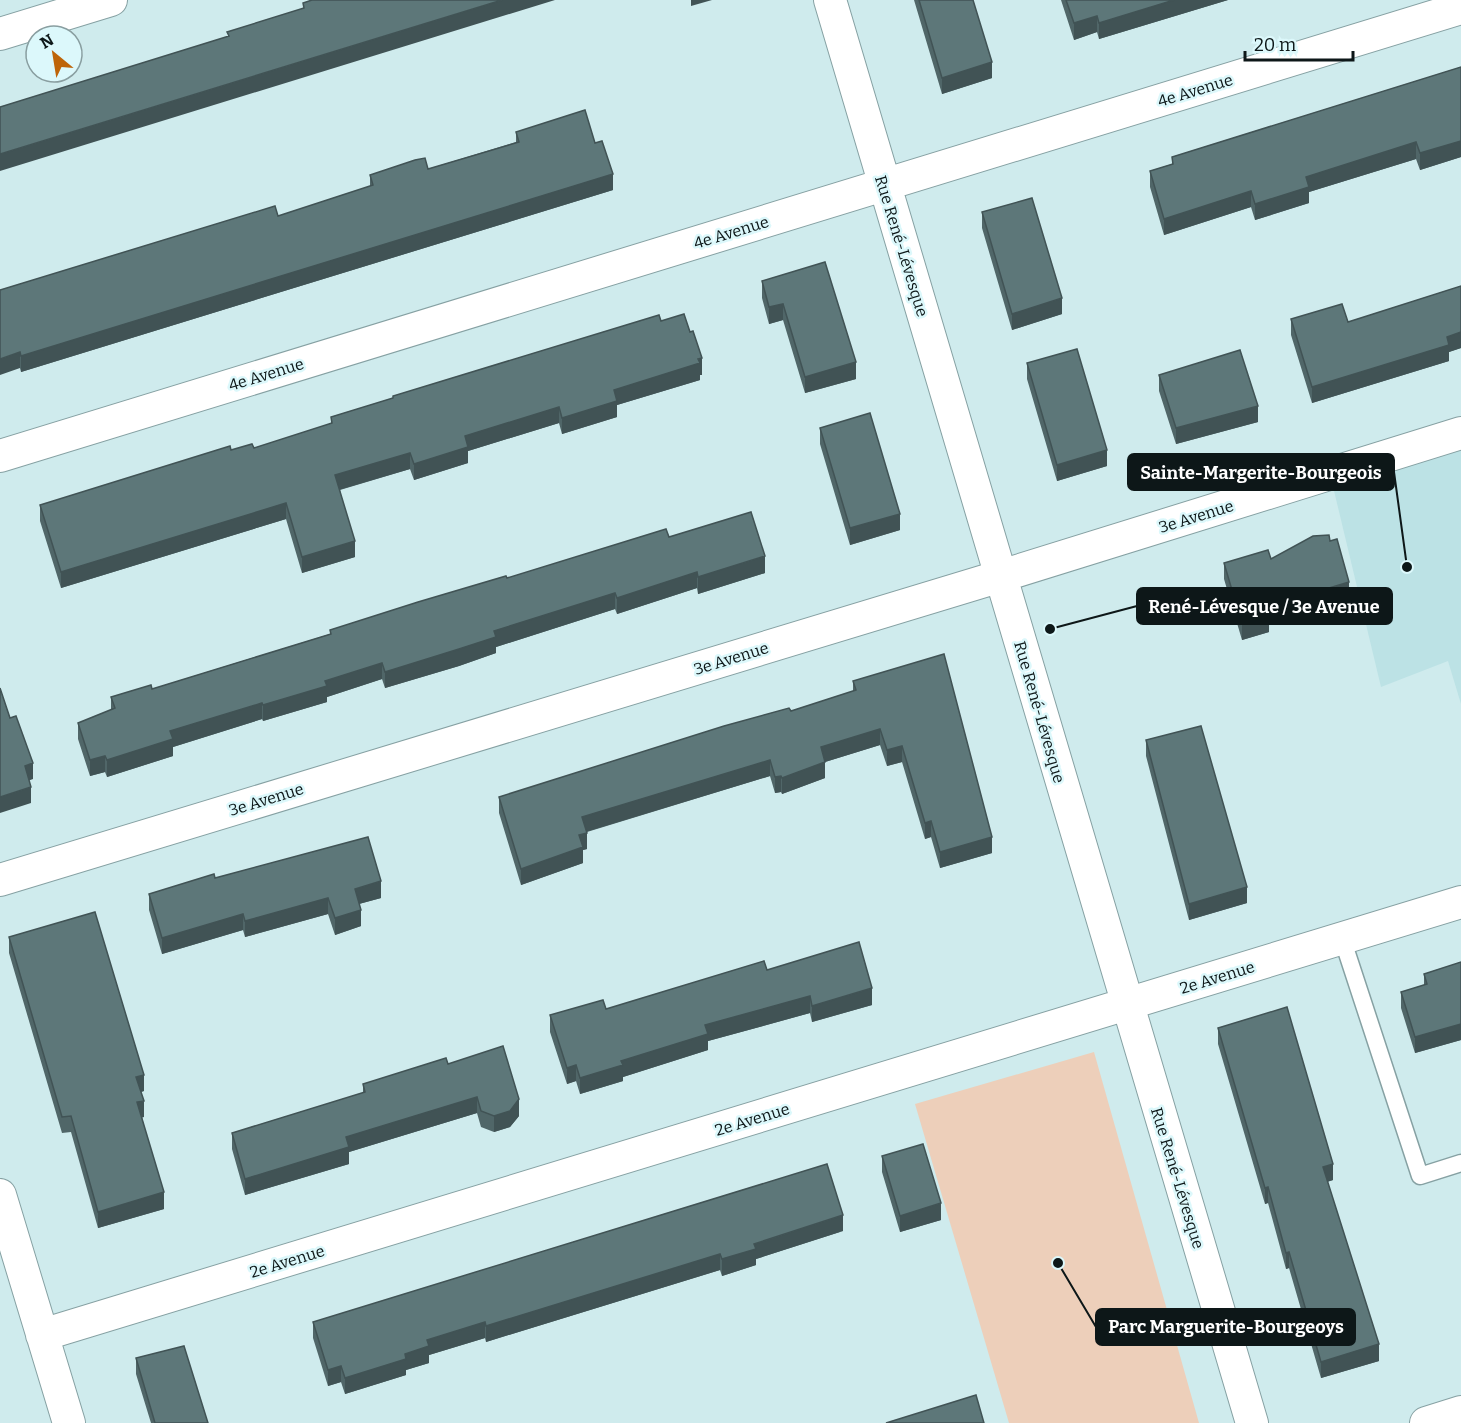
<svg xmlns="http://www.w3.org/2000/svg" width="1461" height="1423" font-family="Bitter,serif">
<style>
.built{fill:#bce2e5}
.green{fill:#edcfba}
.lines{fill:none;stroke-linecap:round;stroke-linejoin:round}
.lane-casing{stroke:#86a1a3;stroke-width:19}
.street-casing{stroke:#86a1a3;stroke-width:34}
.lane{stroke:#fff;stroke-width:16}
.street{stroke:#fff;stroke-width:32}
.wall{fill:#506668}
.shaded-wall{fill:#415355}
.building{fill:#5d7779;stroke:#415355;stroke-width:1.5}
.labels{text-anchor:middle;stroke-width:5;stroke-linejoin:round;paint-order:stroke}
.street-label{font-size:16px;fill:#0d1718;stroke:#dcf8fb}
.leader{fill:none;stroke:#0d1718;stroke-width:2}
.callout-dot{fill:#0d1718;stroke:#dcf8fb;stroke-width:2}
.callout{fill:#0d1718;stroke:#0d1718;stroke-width:2}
.callout-label{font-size:18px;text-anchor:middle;font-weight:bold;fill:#fff}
</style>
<rect width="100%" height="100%" fill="#cfebed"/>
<!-- built -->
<path class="built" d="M1461,433V704L1448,661L1381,687L1330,474Z"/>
<!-- green -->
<path class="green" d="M1094,1052L1199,1423H1009L915,1104Z"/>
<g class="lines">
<!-- lane casing -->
<g class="lane-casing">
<path id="lane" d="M1342,938L1420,1176L1461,1163"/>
</g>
<!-- street casing -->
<g class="street-casing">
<path id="street" d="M830,0L1252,1423
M0,34L111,0
M0,456L1461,8
M0,880L1001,576L1461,433
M0,1195L69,1423
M42,1335L1461,902
M1426,1423L1461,1412"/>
</g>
<!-- lane -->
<use href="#lane" class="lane"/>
<!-- street -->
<use href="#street" class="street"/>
</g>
<!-- wall -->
<path class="wall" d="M914,0H973L992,78L942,94Z
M1061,0H1228L1099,39L1097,32L1074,40Z
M1461,67V157L1420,170L1416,159L1309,192V203L1255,220L1251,207L1164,235L1150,187V171L1172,164V157Z
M516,132L595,143L613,190L21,372L0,290L278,216L370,186V175L428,169L516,142Z
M982,212L1062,314L1012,330L982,228Z
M762,281L856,379L805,393L783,320L769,324L762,298Z
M1461,286V348L1449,352V361L1312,403L1291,335V319L1348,322Z
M661,321L702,375H700V380L617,405V417L562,434L559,423L468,451V463L414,480L410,469L340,490L355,557L302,573L286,519L61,588L40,521V505L231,450L254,448L331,424V417L393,398V396Z
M1027,363L1107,466L1057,481L1027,379Z
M1159,375L1258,422L1176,444L1159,391Z
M820,428L900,530L850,545L820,444Z
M669,537L765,573L698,594L697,588L617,614L615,609L496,647V653L459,666L385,688L382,679L327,697V702L263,721L262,719L173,747V756L107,777L105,772L90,776L78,739V723L111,710V697L152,689L330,634V630L507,578Z
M1271,559L1349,598L1269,623V632L1242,640L1224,579V563Z
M853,681L992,853L940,868L931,837L925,839L902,762L887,766L880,745L825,762V778L782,794L781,792L775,793L770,776L587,832V849L583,850V863L521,885L499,813V797L791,711L853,691Z
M1146,740L1247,903L1189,920L1146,756Z
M215,878L381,898L359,904L361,926L335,935L328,914L245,937L243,930L162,954L149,910V894Z
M9,937L144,1091L141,1092L144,1117H142L164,1209L98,1228L71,1132L62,1133L9,953Z
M1461,962V1040L1415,1053L1401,1008V992L1424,985V974Z
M767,970L872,1005L812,1022L810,1013L708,1041V1050L623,1077V1081L580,1094L576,1081L567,1084L550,1032V1015L606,1009Z
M1218,1028L1333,1180L1327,1182L1379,1361L1321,1378L1289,1268L1286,1269L1268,1203L1265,1204L1218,1044Z
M448,1064L519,1116L510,1127L494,1132L481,1127L477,1113L349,1152V1164L245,1195L232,1149V1133L363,1093V1084Z
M882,1156L941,1220L900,1232L882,1172Z
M843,1231L756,1259V1265L722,1276L720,1270L486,1342L485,1338L429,1355V1363L406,1370V1375L345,1394L341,1382L328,1386L313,1338V1322Z
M136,1358L208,1423H151L136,1374Z"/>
<!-- shaded-wall -->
<path class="shaded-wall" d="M502,0H555L0,171V154Z
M691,0H712L691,6Z
M1174,0H1228L1099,39V23Z
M1097,16V32L1074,40V23Z
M992,62V78L942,94V78Z
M1461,141V157L1420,170V153Z
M1416,142V159L1309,192V203L1255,220V204L1306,177Z
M613,174V190L21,372V356Z
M1251,191V207L1164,235V219Z
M1062,298V314L1012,330V314Z
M783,304V320L769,324V307Z
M1461,332V348L1449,352V361L1312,403V387L1447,337Z
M20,352V368L0,375V359Z
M702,358V375H700V380L617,405V417L562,434V418L614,390Z
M856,362V379L805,393V377Z
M1258,406V422L1176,444V428Z
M559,407V423L468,451V463L414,480V464L465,436Z
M1107,450V466L1057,481V465Z
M410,453V469L335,491V475Z
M286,503V519L61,588V572Z
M900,514V530L850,545V528Z
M355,541V557L302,573V557Z
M765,556V573L698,594V577Z
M697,572V588L617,614V598Z
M1349,582V598L1269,623V632L1242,640V624L1266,607Z
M615,593V609L496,647V653L459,666L385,688V672L494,631Z
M382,663V679L327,697V702L263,721V705L325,681Z
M262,703V719L173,747V756L107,777V760L170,731Z
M880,729V745L825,762V778L782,794V778L821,747Z
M902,746V762L887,766V750Z
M105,756V772L90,776V760Z
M770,760V776L582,833V817Z
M33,763V779L25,782V766Z
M781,776V792L775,793V777Z
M31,787V803L0,813V797Z
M931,821V837L925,839V823Z
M587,833V849L583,850V863L521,885V869L579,835Z
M992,837V853L940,868V852Z
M381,881V898L355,905V889Z
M1247,887V903L1189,920V904Z
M328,898V914L245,937V921Z
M361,910V926L335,935V918Z
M243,914V930L162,954V938Z
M872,988V1005L812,1022V1006Z
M810,996V1013L708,1041V1050L623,1077V1081L580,1094V1078L705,1025Z
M1461,1024V1040L1415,1053V1037Z
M576,1065V1081L567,1084V1068Z
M144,1075V1091L136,1093V1077Z
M477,1097V1113L349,1152V1164L245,1195V1179L346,1137Z
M519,1099V1116L510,1127L494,1132V1116Z
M144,1101V1117L137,1119V1102Z
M1333,1164V1180L1323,1183V1167Z
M1268,1187V1203L1265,1204V1188Z
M164,1192V1209L98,1228V1212Z
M941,1203V1220L900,1232V1216Z
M843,1215V1231L756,1259V1265L722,1276V1259L754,1244Z
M1289,1252V1268L1286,1269V1253Z
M720,1254V1270L486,1342V1326Z
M485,1322V1338L429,1355V1363L406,1370V1375L345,1394V1378L405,1354L427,1340Z
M1379,1344V1361L1321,1378V1362Z
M341,1366V1382L328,1386V1370Z"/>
<!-- building -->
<path class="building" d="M312,0H502L0,154V107L229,36L227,32L304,8L303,3Z
M919,0H973L992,62L942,78Z
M1066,0H1174L1099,23L1097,16L1074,23Z
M1461,67V141L1420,153L1416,142L1306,177L1309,187L1255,204L1251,191L1164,219L1150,171L1173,164L1172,157Z
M585,110L595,143L602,141L613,174L21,356L20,352L0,359V290L275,206L278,216L373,185L370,175L415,160L425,158L428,169L519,142L516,132Z
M1032,198L1062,298L1012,314L982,212Z
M825,262L856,362L805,377L783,304L769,307L762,281Z
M1461,286V332L1447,337L1449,345L1312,387L1291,319L1342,304L1348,322Z
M684,314L690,332L693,331L702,358L698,359L700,363L614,390L617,401L562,418L559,407L465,436L468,447L414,464L410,453L335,475L355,541L302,557L286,503L61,572L40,505L230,446L231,450L252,444L254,448L332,423L331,417L393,398V396L659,315L661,321Z
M1077,349L1107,450L1057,465L1027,363Z
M1240,350L1258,406L1176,428L1159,375Z
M870,413L900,514L850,528L820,428Z
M751,512L765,556L698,577L697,572L617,598L615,593L494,631L496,637L459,649L385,672L382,663L325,681L327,686L263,705L262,703L170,731L173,739L107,760L105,756L90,760L78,723L115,708L111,697L151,685L152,689L331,634L330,630L418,602L506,576L507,578L666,529L669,537Z
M1329,535L1330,541L1337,539L1349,582L1266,607L1269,616L1242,624L1224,563L1268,550L1271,559L1313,536Z
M944,654L992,837L940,852L931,821L925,823L902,746L887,750L880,729L821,747L825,762L782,778L781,776L775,777L770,760L582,817L587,833L579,835L583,847L521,869L499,797L724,726L789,708L791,711L856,690L853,681Z
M0,688L10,718L16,716L33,763L25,766L31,787L0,797Z
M1201,726L1247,887L1189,904L1146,740Z
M368,837L381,881L355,889L361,910L335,918L328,898L245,921L243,914L162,938L149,894L214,874L215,878Z
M95,912L144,1075L136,1077L144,1101L137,1102L164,1192L98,1212L71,1116L62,1117L9,937Z
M859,942L872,988L812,1006L810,996L705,1025L708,1034L621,1061L623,1065L580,1078L576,1065L567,1068L550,1015L603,1000L606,1009L764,961L767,970Z
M1461,962V1024L1415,1037L1401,992L1427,984L1424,974Z
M1287,1007L1333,1164L1323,1167L1379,1344L1321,1362L1289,1252L1286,1253L1268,1187L1265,1188L1218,1028Z
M503,1046L519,1099L510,1111L494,1116L481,1111L477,1097L346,1137L349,1147L245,1179L232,1133L365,1092L363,1084L446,1058L448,1064Z
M923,1144L941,1203L900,1216L882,1156Z
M827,1164L843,1215L754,1244L756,1249L722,1259L720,1254L486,1326L485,1322L427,1340L429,1346L405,1354L406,1359L345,1378L341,1366L328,1370L313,1322Z
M184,1346L208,1423H155L136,1358Z
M976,1395L984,1423H886Z"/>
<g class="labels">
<!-- street labels -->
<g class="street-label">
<text transform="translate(1195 90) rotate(-17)" y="6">4e Avenue</text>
<text transform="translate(731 232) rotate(-17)" y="6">4e Avenue</text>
<text transform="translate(902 246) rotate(73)" y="6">Rue René-Lévesque</text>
<text transform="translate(266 374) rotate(-17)" y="6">4e Avenue</text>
<text transform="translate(1196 516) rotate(-17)" y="6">3e Avenue</text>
<text transform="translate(731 658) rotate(-17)" y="6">3e Avenue</text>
<text transform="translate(1040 712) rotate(74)" y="6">Rue René-Lévesque</text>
<text transform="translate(266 799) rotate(-17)" y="6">3e Avenue</text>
<text transform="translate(1217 977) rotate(-17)" y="6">2e Avenue</text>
<text transform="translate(752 1119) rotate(-17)" y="6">2e Avenue</text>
<text transform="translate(1178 1178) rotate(73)" y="6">Rue René-Lévesque</text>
<text transform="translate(287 1261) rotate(-17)" y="6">2e Avenue</text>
</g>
</g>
<!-- callouts -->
<path class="leader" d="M1407 567L1394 472M1050 629L1137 606M1058 1263L1096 1327"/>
<g class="callout-dot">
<circle cx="1407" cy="567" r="6"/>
<circle cx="1050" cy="629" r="6"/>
<circle cx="1058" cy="1263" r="6"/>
</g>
<g class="callout">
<rect x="1128" y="454" width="266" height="36" rx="6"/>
<rect x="1137" y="588" width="255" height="36" rx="6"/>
<rect x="1096" y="1309" width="259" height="36" rx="6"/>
</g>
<g class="callout-label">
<text x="1261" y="479">Sainte-Margerite-Bourgeois</text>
<text x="1264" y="613">René-Lévesque / 3e Avenue</text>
<text x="1226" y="1333">Parc Marguerite-Bourgeoys</text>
</g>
<!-- north arrow -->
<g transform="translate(54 54) rotate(330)"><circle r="28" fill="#dcf8fb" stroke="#899ea0" stroke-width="1.5"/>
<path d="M0-4.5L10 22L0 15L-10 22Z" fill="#be6408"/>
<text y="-9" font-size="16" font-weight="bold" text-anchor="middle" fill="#0d1718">N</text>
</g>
<!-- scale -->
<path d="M1245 51v9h108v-9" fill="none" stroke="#0d1718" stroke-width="3"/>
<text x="1254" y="51" font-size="18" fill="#0d1718" stroke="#dcf8fb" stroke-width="4.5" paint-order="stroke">20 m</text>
</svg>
